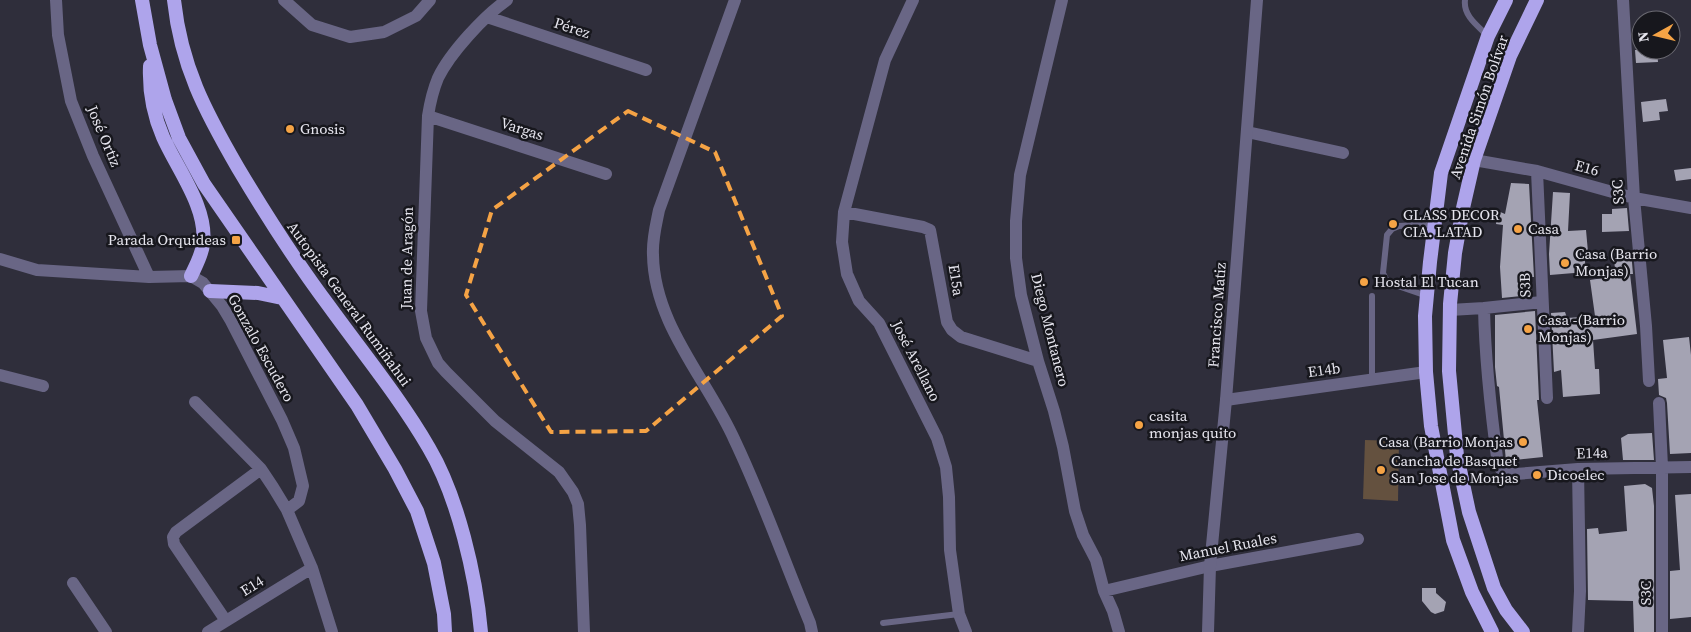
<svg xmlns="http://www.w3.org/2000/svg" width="1691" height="632" font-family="'Source Serif 4',serif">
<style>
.green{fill:#64513f}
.building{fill:#a4a3b3}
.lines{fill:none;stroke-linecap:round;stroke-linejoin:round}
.service{stroke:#696685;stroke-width:6}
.minor{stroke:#696685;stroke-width:12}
.tertiary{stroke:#696685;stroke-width:12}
.trunk{stroke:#aea4eb;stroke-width:14}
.marked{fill:none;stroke:#f5a345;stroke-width:4;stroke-dasharray:10 6;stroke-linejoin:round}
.poi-dot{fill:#f5a345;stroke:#17171d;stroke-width:2}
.labels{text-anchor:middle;stroke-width:5;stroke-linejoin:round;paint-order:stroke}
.street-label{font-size:15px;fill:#e6e5ee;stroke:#17171d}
.poi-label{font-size:15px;fill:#e6e5ee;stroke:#17171d;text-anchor:start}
</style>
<rect width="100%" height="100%" fill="#2f2e3b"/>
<!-- green -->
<path class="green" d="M1365,440L1399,441L1398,501L1363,499Z"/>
<!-- building -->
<path class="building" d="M1635,50H1657L1658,62L1636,63Z
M1666,99L1668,111L1659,112L1660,120L1643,122L1641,102Z
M1691,168V179L1676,181L1674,170Z
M1511,183L1529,184L1534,277H1532V295L1502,298L1500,267L1503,225L1496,224L1498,211L1505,214Z
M1553,192L1570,193L1568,231L1586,230L1588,252H1584L1586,272L1550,275L1549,254Z
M1627,208L1629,231L1602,232V214H1612V209Z
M1631,251L1633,274H1630L1637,334L1593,340L1595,369H1599L1600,394L1563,397L1561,370L1554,372L1551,313L1565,312L1567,318L1595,316L1590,280L1616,276L1613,253Z
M1535,311L1539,400H1537L1543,457L1506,461L1499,387L1497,386L1495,367V315Z
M1689,337L1691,355V453L1670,454L1667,403L1666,398L1659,395L1658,379L1667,378L1663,340Z
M1652,433L1654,460H1623L1621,438L1628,434Z
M1645,484L1652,488L1654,506V632H1634L1633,601L1588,600L1587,529L1598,528L1599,534L1627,531L1624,486Z
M1691,494V617L1670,619V571L1680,570L1675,495Z
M1422,588H1436V593L1446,602L1444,611L1435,614L1431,612L1422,601Z"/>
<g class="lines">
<!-- service -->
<path class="service" d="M1465,0C1463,16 1478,26 1488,36
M1372,296V379
M1427,296L1392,284L1386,279L1383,273L1387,235L1392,229L1399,226L1434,224
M883,623L959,614"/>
<!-- minor -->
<path class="minor" d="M56,0L58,35L71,101L93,156L149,277
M284,0L312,25L350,37L384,32L416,16L430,0
M507,0C484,16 450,53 438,78C433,90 430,103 428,116L421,311L426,338L438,363L446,372L495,421L559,472L573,492L578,504L580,525L584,632
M735,0L659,210C656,225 652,240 653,255C654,325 708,380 735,441C763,500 785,563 810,623L812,632
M913,0L885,60L844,212L842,242L847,274L859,301L879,323L937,438L946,467L949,497L950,550L959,614L966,632
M1062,0L1020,175L1016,221V258L1021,295L1038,361L1054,411L1063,447L1075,511L1083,535L1096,560L1104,591L1113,611L1119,632
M1623,0L1634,198L1646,326L1649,381
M487,17L646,70
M428,116L606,174
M1247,132L1343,153
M1474,160L1537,171L1634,198L1691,208
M1537,171L1547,398
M844,212L923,227L930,230L947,322L952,330L961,337L1038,361
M0,259L37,270L149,277L191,276L203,283L222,306L231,321L282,420L294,448L303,486L299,501L287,510
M1484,308L1542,302
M1450,310L1484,308C1485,361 1491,413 1498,465C1503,473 1507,474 1516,474L1578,469L1691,467
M0,375L43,386
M1226,400L1426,372
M195,402L261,469L273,487L287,510L312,568L332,632
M1659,403L1662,467V632
M1578,469L1580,591L1578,632
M73,583L106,632
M1104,591L1210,566L1358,539
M226,621L174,544L173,537L176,532L261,469
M208,632L312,568"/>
<!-- tertiary -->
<path class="tertiary" d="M1208,632L1210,566L1226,400L1257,0"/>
<!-- trunk -->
<path class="trunk" d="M142,0L150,45L165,100L179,138L204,184L357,405L395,469L417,511L434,563L444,614L445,632
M174,0C181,66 205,111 238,168C266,215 296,262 329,306C363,353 400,398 429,448C458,497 476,576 481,632
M150,66C149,90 153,114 163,137C177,169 208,208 203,244C202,255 196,265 191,276
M210,291L258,293L282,298
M1492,632L1472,592L1453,540L1431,426L1426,372L1425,316L1430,262L1441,173L1488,36L1506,0
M1523,632L1506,610L1494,588L1469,512L1457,456L1449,371L1450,304L1455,253L1463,208L1474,160L1510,56L1537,0"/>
</g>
<!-- marked area -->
<path class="marked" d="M628,111L715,152L782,316L646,431L551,432L466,295L492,210Z"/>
<!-- markers -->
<g class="poi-dot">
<circle cx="290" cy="129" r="5"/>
<circle cx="1393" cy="224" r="5"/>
<circle cx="1518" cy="229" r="5"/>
<rect x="231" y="235" width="10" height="10" rx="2.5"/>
<circle cx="1565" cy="263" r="5"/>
<circle cx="1364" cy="282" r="5"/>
<circle cx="1528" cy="329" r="5"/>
<circle cx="1139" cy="425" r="5"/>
<circle cx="1523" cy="442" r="5"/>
<circle cx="1381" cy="470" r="5"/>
<circle cx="1537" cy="475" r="5"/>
</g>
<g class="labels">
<!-- street labels -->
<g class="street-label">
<text transform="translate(572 28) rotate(18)" y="5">Pérez</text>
<text transform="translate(1479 107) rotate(-71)" y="5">Avenida Simón Bolívar</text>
<text transform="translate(522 129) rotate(18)" y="5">Vargas</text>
<text transform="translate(104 136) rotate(67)" y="5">José Ortiz</text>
<text transform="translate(1587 168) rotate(15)" y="5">E16</text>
<text transform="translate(1618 192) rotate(-94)" y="5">S3C</text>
<text transform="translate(407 258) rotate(-89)" y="5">Juan de Aragón</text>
<text transform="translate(956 280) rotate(81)" y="5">E15a</text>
<text transform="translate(1525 285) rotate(-92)" y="5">S3B</text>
<text transform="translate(349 304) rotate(54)" y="5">Autopista General Rumiñahui</text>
<text transform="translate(1217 315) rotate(-86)" y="5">Francisco Matiz</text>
<text transform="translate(1050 330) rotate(76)" y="5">Diego Montanero</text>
<text transform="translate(261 348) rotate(61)" y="5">Gonzalo Escudero</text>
<text transform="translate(916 361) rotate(63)" y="5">José Arellano</text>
<text transform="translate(1324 370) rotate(-8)" y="5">E14b</text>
<text transform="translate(1592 453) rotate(-2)" y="5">E14a</text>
<text transform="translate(1228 547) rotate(-11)" y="5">Manuel Ruales</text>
<text transform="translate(252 586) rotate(-32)" y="5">E14</text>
<text transform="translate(1646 593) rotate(-90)" y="5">S3C</text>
</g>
<!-- poi labels -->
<g class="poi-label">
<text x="300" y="134">Gnosis</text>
<text x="1403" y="220">GLASS DECOR<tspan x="1403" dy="17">CIA. LATAD</tspan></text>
<text x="1528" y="234">Casa</text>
<text x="226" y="245" text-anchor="end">Parada Orquideas</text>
<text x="1575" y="259">Casa (Barrio<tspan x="1575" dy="17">Monjas)</tspan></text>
<text x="1374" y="287">Hostal El Tucan</text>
<text x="1538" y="325">Casa -(Barrio<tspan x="1538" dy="17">Monjas)</tspan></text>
<text x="1149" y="421">casita<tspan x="1149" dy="17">monjas quito</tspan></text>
<text x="1513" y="447" text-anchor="end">Casa (Barrio Monjas</text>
<text x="1391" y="466">Cancha de Basquet<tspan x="1391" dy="17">San Jose de Monjas</tspan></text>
<text x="1547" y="480">Dicoelec</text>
</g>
</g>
<!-- north arrow -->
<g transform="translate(1656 35) rotate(262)"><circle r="24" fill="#17171d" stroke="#6a6971"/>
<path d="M0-4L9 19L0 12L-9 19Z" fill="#f5a345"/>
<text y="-8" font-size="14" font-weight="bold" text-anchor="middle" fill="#e6e5ee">N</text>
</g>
</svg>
